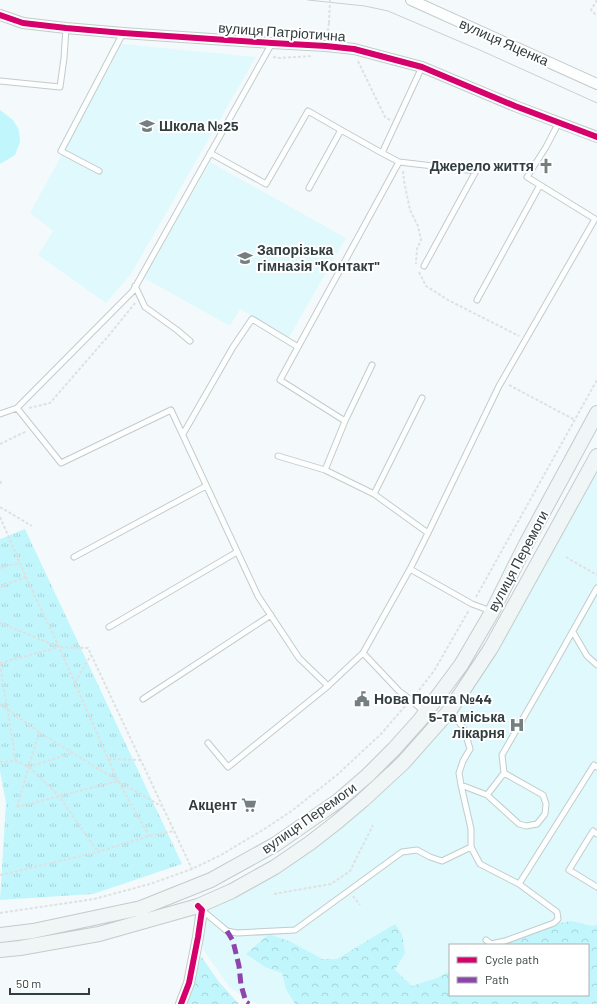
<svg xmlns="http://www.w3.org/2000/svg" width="597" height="1004" font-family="Barlow,sans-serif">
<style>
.built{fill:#e0f9fc}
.forest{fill:url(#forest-crowns)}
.park{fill:url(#park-tufts)}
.garden{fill:#c1f6fc}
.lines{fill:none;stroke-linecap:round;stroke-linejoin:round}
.service-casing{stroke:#c3cbcc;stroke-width:7}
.minor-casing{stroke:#c3cbcc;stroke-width:12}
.secondary-casing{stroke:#c3cbcc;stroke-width:16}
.path{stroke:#dfe0e1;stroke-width:2;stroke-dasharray:3 2;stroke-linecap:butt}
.service{stroke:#fdfefe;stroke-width:5}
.minor{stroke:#fdfefe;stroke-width:10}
.secondary{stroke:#f0f5f6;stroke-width:14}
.tram{stroke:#cdcfcf;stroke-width:1}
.path-bridge{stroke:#dfe0e1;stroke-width:2;stroke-dasharray:3 2;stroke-linecap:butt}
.quiet{stroke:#8e44ad;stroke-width:5;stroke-dasharray:10 5;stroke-linecap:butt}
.cycleway-casing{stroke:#fff;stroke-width:8}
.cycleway{stroke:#d6006c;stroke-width:6}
.labels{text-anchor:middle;stroke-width:4;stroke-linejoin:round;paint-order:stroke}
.street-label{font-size:14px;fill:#313d3e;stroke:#fff}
.poi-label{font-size:14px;font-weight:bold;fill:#313d3e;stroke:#fff;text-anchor:start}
</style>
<defs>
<pattern id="forest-crowns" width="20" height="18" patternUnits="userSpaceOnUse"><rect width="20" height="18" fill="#c1f6fc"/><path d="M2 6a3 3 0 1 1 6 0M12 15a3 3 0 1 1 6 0" fill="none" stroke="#a6d4d9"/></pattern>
<pattern id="park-tufts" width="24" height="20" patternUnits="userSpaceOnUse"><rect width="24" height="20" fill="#c1f6fc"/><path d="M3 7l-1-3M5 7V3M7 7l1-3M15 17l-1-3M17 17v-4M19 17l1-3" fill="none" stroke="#a6d4d9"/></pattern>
</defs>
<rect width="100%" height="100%" fill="#f4fafb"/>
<!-- built -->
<path class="built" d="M122,44L256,57L131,274L106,303L38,255L53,231L30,213Z
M210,162L346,238L289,337L240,309L230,326L144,278Z
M597,459V951L588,945H450V993L427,1004H257L247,999L229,987L203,949L190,908L310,843L450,710Z"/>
<!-- forest -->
<path class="forest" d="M571,921L592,926L597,925V1004H295L286,989L282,973L265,967L246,954L269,934L291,942L322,959H337L395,924L402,934L405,953L395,970L412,986L437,978L450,971V995H588V945H502L550,925Z
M201,956L219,982L239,1004H185L192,988Z"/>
<!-- park -->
<path class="park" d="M25,529L182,864L93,894L0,900L6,803L0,771V539Z"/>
<!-- garden -->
<path class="garden" d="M0,110L13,120L19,130L20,142L15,155L0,164Z"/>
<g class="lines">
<!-- service casing -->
<g class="service-casing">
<path id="service" d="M0,81L60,87L64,58L66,28
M210,153L266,184L308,111L341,130
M399,162L476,171L424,266
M99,171L61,151L123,33
M309,188L341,130L382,153
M135,286L145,307L177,330L190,341
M477,300L540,185
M17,408L61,463L171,410L258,596L299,658L328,686L363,653L399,691L411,700L424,712
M0,414L17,408L133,291L272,43
M345,421L372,365
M183,434L233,347L252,319L298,347
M278,456L325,470
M374,494L422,398
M428,533L499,386L595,219L527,177L546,147L559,122
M74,557L206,486
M410,569L472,604L491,611
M109,627L237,552
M573,632L587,656L597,665
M363,653L410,569L428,533L374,494L325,470L345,421L280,380L399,162L382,153L422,67
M143,699L271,615
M451,711L464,729L470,749L463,761L459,773L461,785L471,829V847L480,864L519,884L594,765L597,767
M208,743L228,767L328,686
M461,785L487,795L504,773L502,755L552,668L597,588
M487,795L519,824L526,826L537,824L545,814L546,804L543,795L504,773
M597,834L593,831L569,870L597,887
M203,911L227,931L237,933L295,930L402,852L417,850L430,857L442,861L471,847
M486,940L491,944L505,941L554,923L558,919L557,912L519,884"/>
</g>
<!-- minor casing -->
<g class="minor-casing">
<path id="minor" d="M411,0L597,84
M0,15L23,23L66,28L123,33L272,43L326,46L354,49L422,67L515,106L597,137
M181,1004L189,983L198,937L202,910L198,906"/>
</g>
<!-- secondary casing -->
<g class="secondary-casing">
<path id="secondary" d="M0,935L33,931L141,908L211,880L276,844L338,801L368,775L394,749L420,720L461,665L492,612L526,544L597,413
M0,950L20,948L99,934L198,906L232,891L275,867L310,843L337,822L363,800L403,763L450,710L491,648L597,456"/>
</g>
<!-- path -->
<path class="path" d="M597,0L591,10L597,16
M327,36L329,23
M273,57L279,58L313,56
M358,61L385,117L390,120
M403,171L404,181L410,210L418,226L421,240L417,249L416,262V264
M419,272L426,286L448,300L519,336
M509,385L575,420
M29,408L50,403L110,334L135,303
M0,444L27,431
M0,481L1,483L0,484
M0,507L32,526
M0,517L26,577L59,647L118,781L149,836
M566,557L597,575
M0,568L20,563
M0,587L26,577
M476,597L597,380
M0,623L59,647L88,648L192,869
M0,663L59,647
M0,664L16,762
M75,682L91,655
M416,694L434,671L469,610
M0,704L39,732L118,781L161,806
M108,759L140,760
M0,762L16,761L29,767L72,753
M29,767L59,796L98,852
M17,807L118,781
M17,807L39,732
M0,875L98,852L149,836L174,831
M274,894L331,884L350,871L373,825
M353,896L360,905
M0,913L94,899L150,884L192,869L221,855L266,828L293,810L338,774L381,734L406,705"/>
<!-- service -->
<use href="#service" class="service"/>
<!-- minor -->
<use href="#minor" class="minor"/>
<!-- secondary -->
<use href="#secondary" class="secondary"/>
<!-- tram -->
<path class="tram" d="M308,0L365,6L388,11L482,51L597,103"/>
<!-- path-bridge -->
<path class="path-bridge" d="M329,23L330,0"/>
<!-- quiet -->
<path class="quiet" d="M227,931L233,941L239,966L241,985L246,1002L249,1004"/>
<!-- cycleway casing -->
<g class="cycleway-casing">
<path id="cycleway" d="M0,15L23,23L66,28L123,33L272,43L326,46L354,49L422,67L515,106L597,137
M181,1004L189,983L198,937L202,910L198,906"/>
</g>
<!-- cycleway -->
<use href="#cycleway" class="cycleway"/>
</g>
<!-- icons -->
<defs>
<g id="school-bare" transform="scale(1.2)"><path d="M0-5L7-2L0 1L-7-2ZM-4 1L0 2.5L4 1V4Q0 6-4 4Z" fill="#757f80" stroke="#fff" stroke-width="2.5" paint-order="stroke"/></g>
<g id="church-bare" transform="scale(1.2)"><path d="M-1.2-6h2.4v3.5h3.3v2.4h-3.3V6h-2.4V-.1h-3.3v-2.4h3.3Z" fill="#757f80" stroke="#fff" stroke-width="2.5" paint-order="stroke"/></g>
<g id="civic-bare" transform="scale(1.2)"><path d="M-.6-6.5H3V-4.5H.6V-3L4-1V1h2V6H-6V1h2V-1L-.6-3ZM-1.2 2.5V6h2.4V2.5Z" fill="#757f80" stroke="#fff" stroke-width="2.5" paint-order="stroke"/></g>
<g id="hospital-bare" transform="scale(1.2)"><path d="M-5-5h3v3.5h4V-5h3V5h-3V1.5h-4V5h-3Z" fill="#757f80" stroke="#fff" stroke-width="2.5" paint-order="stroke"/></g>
<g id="supermarket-bare" transform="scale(1.2)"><path d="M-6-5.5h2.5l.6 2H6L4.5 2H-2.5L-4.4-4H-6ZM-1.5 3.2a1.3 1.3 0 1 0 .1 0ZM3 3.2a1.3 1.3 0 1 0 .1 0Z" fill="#757f80" stroke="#fff" stroke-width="2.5" paint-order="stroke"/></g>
</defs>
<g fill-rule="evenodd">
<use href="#school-bare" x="147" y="126"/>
<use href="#church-bare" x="546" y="166"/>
<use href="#school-bare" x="245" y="258"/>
<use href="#civic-bare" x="362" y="699"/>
<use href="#hospital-bare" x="517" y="725"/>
<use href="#supermarket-bare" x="249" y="805"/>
</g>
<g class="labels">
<!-- street labels -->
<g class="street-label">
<text transform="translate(282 32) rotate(4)" y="5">вулиця Патріотична</text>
<text transform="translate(504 42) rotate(24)" y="5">вулиця Яценка</text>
<text transform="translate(518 561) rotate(-62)" y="5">вулиця Перемоги</text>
<text transform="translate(309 818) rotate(-35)" y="5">вулиця Перемоги</text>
</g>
<!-- poi labels -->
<g class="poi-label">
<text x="159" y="131">Школа №25</text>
<text x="534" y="171" text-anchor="end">Джерело життя</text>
<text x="257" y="255">Запорізька<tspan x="257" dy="16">гімназія "Контакт"</tspan></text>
<text x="374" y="704">Нова Пошта №44</text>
<text x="505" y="722" text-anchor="end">5-та міська<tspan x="505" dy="16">лікарня</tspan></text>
<text x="237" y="810" text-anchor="end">Акцент</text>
</g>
</g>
<!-- legend -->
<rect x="449" y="944" width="140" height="52" fill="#ffffff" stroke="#adb1b2"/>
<rect x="457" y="957" width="20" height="6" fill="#d6006c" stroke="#adb1b2"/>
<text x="485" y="964" font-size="12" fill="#313d3e">Cycle path</text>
<rect x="457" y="977" width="20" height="6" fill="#8e44ad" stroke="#adb1b2"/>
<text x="485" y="984" font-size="12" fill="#313d3e">Path</text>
<!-- scale -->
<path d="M10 988v6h79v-6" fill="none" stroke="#313d3e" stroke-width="2"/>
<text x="16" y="988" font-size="12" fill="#313d3e" stroke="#ffffff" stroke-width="3" paint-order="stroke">50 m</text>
</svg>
